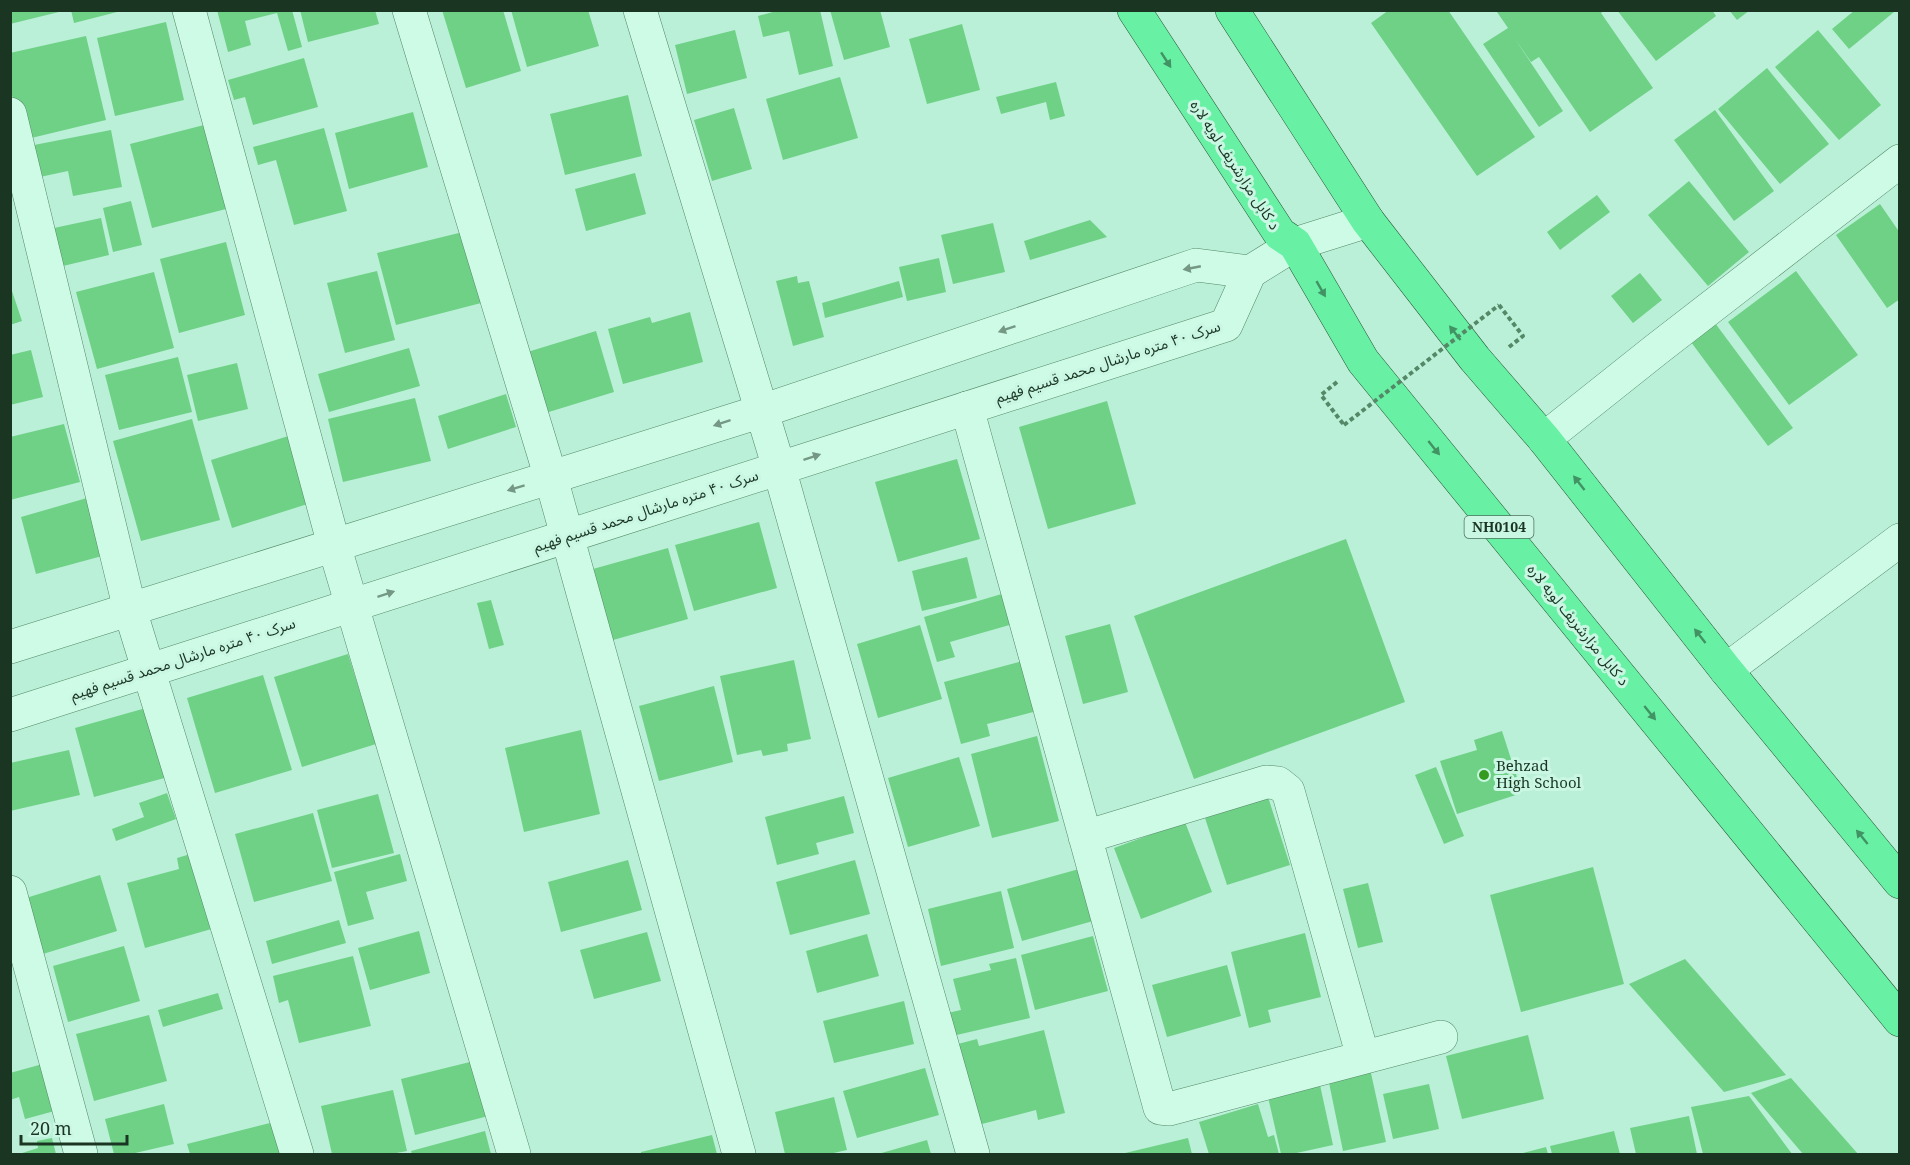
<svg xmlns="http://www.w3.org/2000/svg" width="1910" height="1165" font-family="'Noto Serif','Noto Sans Arabic',serif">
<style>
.building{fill:#6ed186}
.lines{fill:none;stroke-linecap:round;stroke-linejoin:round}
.minor-casing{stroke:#548867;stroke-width:34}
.tertiary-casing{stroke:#548867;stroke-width:34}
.trunk-casing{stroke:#295536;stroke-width:34}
.path{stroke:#548867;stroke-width:4;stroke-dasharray:4.5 3;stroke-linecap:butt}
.minor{stroke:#cefbe6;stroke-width:33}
.tertiary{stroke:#cefbe6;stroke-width:33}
.trunk{stroke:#68f0a4;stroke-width:33}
.path-bridge{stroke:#548867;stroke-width:4;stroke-dasharray:4.5 3;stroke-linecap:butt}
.oneway{fill:#419364}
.oneway2{fill:#749884}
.poi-dot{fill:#359b20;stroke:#caf7e3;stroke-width:2}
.labels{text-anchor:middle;stroke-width:6;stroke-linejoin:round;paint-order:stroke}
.shield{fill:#caf7e3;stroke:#4f705d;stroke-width:1.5}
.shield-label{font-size:14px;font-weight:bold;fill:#1a3623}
.street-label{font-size:15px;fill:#1a3623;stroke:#caf7e3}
.poi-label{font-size:15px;fill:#1a3623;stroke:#caf7e3;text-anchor:start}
</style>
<rect width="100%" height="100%" fill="#baf0d7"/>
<!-- building -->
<path class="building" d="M10,10H63V11L10,24Z
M71,10H121V11L74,23Z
M217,10H292L302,47L288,51L277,13L245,21L251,45L228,52Z
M300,10H375L379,24L308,42Z
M442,10H503L521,71L466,88Z
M511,10H588L599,46L527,67Z
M780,10H820L833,66L799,75L789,31L763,37L758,16Z
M830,10H880L890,47L844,60Z
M1389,10H1448L1535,137L1477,176L1371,23Z
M1498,10H1605L1601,13L1653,88L1590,132L1539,57L1531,62L1515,39L1563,111L1539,127L1483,44L1508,28L1497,12Z
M1617,10H1712L1716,16L1656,61Z
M1729,10H1750L1737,20Z
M1855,10H1892L1894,12L1849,49L1832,29Z
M166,22L184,100L115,116L97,38Z
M962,24L980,90L927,104L909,39Z
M735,30L747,78L687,94L675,45Z
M1818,30L1881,105L1839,140L1775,67Z
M86,36L106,120L23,140L10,87V53Z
M304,58L318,107L253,125L245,97L234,100L228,80Z
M1767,68L1829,144L1780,184L1718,109Z
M840,77L858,138L783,160L766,99Z
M1056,82L1065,116L1050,120L1046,102L1001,114L996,97Z
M628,95L642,156L565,175L550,114Z
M734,108L752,169L712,181L694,120Z
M1715,110L1774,191L1734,221L1674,140Z
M413,112L428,167L349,189L335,133Z
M204,125L226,209L152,228L130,144Z
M324,128L347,211L294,225L276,160L258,165L253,147Z
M111,130L122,187L73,196L68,171L35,178L29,146Z
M635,173L646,214L586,231L575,189Z
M1689,181L1749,252L1708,286L1648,215Z
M1597,195L1610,212L1560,250L1547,232Z
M131,201L142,245L113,252L103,208Z
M1880,204L1900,233V299L1887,308L1836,235Z
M101,218L109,255L63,266L54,228Z
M1090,220L1107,237L1030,260L1024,241Z
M993,223L1005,272L953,284L941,235Z
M467,231L485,302L396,325L377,253Z
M226,242L245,315L179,333L160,259Z
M939,258L946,292L907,301L899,267Z
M377,271L395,340L345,353L327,283Z
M1796,271L1858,355L1789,405L1728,322Z
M154,272L174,348L97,369L76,292Z
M1640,273L1662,300L1633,323L1611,296Z
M797,276L798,283L809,281L824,337L793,346L776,281Z
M899,281L903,297L825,318L822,303Z
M10,285L22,321L10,325Z
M690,312L703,362L623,384L608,329L650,317L652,323Z
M1715,323L1793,428L1768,446L1691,342Z
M596,331L614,392L539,415L521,354Z
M409,348L420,386L329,412L318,374Z
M31,350L43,397L10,405V355Z
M178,357L192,412L119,430L105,375Z
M237,363L248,409L198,421L187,375Z
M506,394L516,427L448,449L438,416Z
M415,398L431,461L343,482L328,419Z
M1107,401L1136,504L1048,529L1019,427Z
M192,419L220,520L141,541L113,441Z
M64,424L80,482L10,500V437Z
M298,433L320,500L232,528L211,460Z
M957,459L980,539L898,562L875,482Z
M87,498L102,556L36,574L21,517Z
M759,522L777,588L694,611L675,545Z
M1346,539L1405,702L1194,779L1134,616Z
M668,548L688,619L613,640L593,569Z
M967,557L977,598L922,611L912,571Z
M1005,593L1013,624L950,642L955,657L937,662L924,617Z
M491,600L504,645L489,649L477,603Z
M1110,624L1128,692L1083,704L1065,636Z
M920,625L942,699L878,718L857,644Z
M348,654L376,744L302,767L274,677Z
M794,660L811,739L787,744L788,751L763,756L761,750L737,755L720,676Z
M1023,661L1037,711L987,724L990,736L961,744L944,682Z
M263,675L292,770L215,793L187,698Z
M714,686L733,762L659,781L639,706Z
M153,706L172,776L94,797L75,728Z
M581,730L600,814L524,832L505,748Z
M1502,731L1522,793L1457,814L1440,761L1477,750L1474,740Z
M1037,736L1059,821L992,838L971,754Z
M69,750L80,795L10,811V763Z
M959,757L980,826L908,847L888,778Z
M1436,767L1464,836L1444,844L1415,775Z
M167,793L176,819L116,841L112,829L144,817L139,803Z
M378,794L394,853L332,868L317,810Z
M844,796L854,833L816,843L819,854L777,865L765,817Z
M1268,797L1290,865L1227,885L1205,818Z
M313,813L332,881L254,902L235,834Z
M1185,822L1212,892L1141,919L1114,848Z
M194,853L215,928L145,948L127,883L179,869L177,858Z
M400,854L407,881L366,892L374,919L348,926L334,872Z
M628,860L642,910L561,932L548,882Z
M855,860L870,914L790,935L776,882Z
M1593,867L1624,984L1521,1012L1490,895Z
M1079,869L1093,921L1022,941L1007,889Z
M100,875L117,931L43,954L26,898Z
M1368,883L1383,942L1358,948L1343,889Z
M1001,891L1014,948L941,966L928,909Z
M339,920L346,943L272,964L266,941Z
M419,931L430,973L370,990L358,948Z
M647,932L661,981L594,999L580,950Z
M1305,933L1321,997L1268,1010L1271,1022L1249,1028L1231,952Z
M867,934L879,976L817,993L806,951Z
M1093,936L1108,991L1035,1010L1021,955Z
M124,946L140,1001L68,1022L53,966Z
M353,956L371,1026L299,1043L288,1000L279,1003L273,976Z
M1016,958L1030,1018L948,1037L943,1014L961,1010L953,979L991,970L989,964Z
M1685,959L1786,1075L1724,1092L1629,984Z
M1227,965L1241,1016L1167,1037L1152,985Z
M218,993L223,1009L163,1027L158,1010Z
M904,1001L914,1044L834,1063L823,1021Z
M149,1015L167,1081L94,1101L76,1034Z
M1044,1030L1065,1113L1038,1120L1036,1110L978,1125L958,1044L977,1039L979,1046Z
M1528,1035L1544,1099L1462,1119L1446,1056Z
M478,1060L492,1115L415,1135L401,1079Z
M50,1062L62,1109L25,1119L19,1097L10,1100V1073Z
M1369,1064L1386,1142L1343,1151L1327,1073Z
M925,1068L939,1115L857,1138L843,1091Z
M1791,1078L1858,1154H1803L1751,1093Z
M1429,1084L1439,1129L1393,1139L1383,1094Z
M1320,1085L1333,1145L1292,1154H1281L1268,1097Z
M393,1090L407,1151L391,1154H332L321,1106Z
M1749,1096L1792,1154H1703L1691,1107Z
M834,1097L847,1150L829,1154H785L775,1112Z
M164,1104L174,1144L131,1154H114L105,1119Z
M1258,1104L1268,1137L1274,1135L1279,1154H1209L1199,1122Z
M1689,1116L1697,1154H1636L1630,1128Z
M274,1122L282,1154H190L187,1144Z
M485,1131L491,1154H412L411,1151Z
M1614,1131L1620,1154H1552L1550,1146Z
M712,1135L717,1154H641V1152Z
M52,1138L56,1154H19L38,1148L37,1141Z
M1188,1138L1192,1154H1121Z
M927,1140L931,1154H878Z
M1546,1147L1548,1154H1519Z"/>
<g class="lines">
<!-- minor casing -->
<g class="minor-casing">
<path id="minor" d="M189,10L334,545L514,1154
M409,10L551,478L739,1154
M640,10L779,468L973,1154
M10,114L130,610L297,1154
M967,408L1160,1108L1169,1109L1441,1037
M1544,439L1657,349L1900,161
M1726,670L1900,540
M1085,837L1266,782L1278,783L1288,791L1363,1057
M10,892L81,1154"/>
</g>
<!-- tertiary casing -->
<g class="tertiary-casing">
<path id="tertiary" d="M10,647L762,411L1196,265L1250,272
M10,715L1226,325L1250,272L1295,244L1368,221"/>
</g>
<!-- trunk casing -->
<g class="trunk-casing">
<path id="trunk" d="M1134,10L1280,234L1295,244L1363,361L1900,1020
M1232,10L1368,221L1475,359L1544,439L1726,670L1900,882"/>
</g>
<!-- path -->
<path class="path" d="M1499,305L1523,336L1509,347
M1337,382L1321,395L1344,425"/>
<!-- minor -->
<use href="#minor" class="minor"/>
<!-- tertiary -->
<use href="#tertiary" class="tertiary"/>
<!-- trunk -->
<use href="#trunk" class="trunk"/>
<!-- path-bridge -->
<path class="path-bridge" d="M1344,425L1499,305"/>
</g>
<!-- one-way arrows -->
<defs><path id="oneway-solid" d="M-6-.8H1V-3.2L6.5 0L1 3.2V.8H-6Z" transform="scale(1.5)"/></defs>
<g class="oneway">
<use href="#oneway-solid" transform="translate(1166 60) rotate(57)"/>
<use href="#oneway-solid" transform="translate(1321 289) rotate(60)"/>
<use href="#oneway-solid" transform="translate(1455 333) rotate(-128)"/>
<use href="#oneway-solid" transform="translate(1434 448) rotate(51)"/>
<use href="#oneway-solid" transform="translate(1579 483) rotate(-128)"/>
<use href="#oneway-solid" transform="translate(1700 636) rotate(-128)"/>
<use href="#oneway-solid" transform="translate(1650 713) rotate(51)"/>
<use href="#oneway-solid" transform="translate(1862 837) rotate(-129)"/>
</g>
<g class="oneway2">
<use href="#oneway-solid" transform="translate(1192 268) rotate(169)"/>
<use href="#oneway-solid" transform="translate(1007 329) rotate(161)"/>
<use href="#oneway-solid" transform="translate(722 423) rotate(162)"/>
<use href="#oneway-solid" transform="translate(812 457) rotate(-18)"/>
<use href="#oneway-solid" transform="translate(516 488) rotate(163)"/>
<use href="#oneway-solid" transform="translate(386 594) rotate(-18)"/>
</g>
<!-- markers -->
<circle class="poi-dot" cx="1484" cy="775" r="6"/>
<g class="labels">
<!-- shield labels -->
<rect class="shield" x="1464.5" y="516" width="69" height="22" rx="4.5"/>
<g class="shield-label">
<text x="1499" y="532">NH0104</text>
</g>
<!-- street labels -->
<g class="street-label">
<text transform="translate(1235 165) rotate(57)" y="5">د کابل مزارشریف لویه لاره</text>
<text transform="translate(1108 362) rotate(-18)" y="5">سرک ۴۰ متره مارشال محمد قسیم فهیم</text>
<text transform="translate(646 511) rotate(-18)" y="5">سرک ۴۰ متره مارشال محمد قسیم فهیم</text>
<text transform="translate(1578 625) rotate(51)" y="5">د کابل مزارشریف لویه لاره</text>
<text transform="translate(183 659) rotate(-18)" y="5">سرک ۴۰ متره مارشال محمد قسیم فهیم</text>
</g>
<!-- poi labels -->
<g class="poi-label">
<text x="1496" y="771">Behzad<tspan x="1496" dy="17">High School</tspan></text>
</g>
</g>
<!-- border -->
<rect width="1910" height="1165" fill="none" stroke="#1a3623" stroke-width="24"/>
<!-- scale -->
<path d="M21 1135v9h106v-9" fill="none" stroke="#1a3623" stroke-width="3"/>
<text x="30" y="1135" font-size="18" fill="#1a3623" stroke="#caf7e3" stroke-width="4.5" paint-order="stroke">20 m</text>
</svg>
